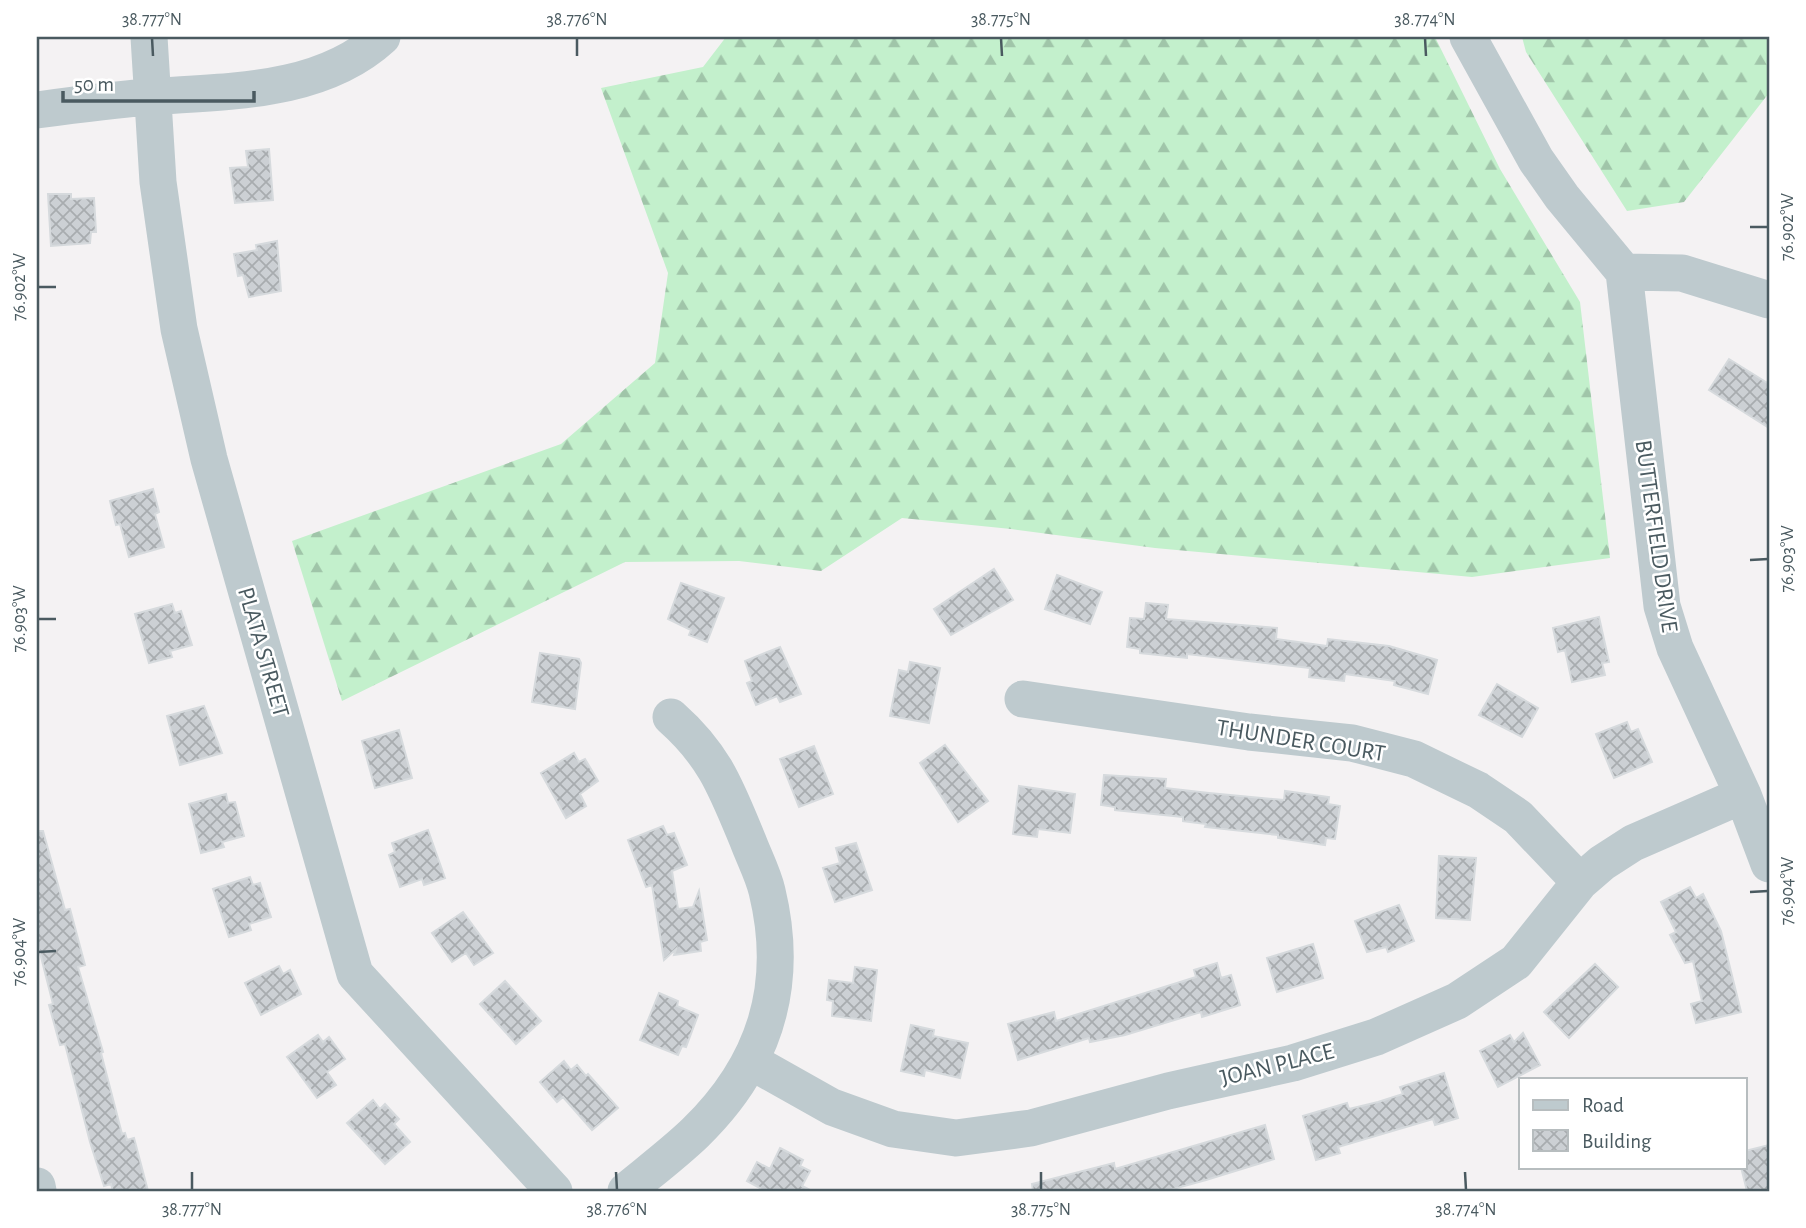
<svg xmlns="http://www.w3.org/2000/svg" width="1806" height="1228" font-family="'Alegreya Sans',sans-serif">
<style>
.forest{fill:url(#forest-firs)}
.building{fill:url(#building-cross-hatch);stroke:#d6dadd;stroke-width:2}
.lines{fill:none;stroke-linecap:round;stroke-linejoin:round}
.minor{stroke:#becace;stroke-width:37}
.ticks{fill:none;stroke:#4a5a60;stroke-width:2.5}
.labels{text-anchor:middle;stroke-width:5;stroke-linejoin:round;paint-order:stroke}
.street-label{font-size:24px;fill:#4a5a60;stroke:#fff}
.neatline{fill:none;stroke:#4a5a60;stroke-width:2.5}
.ticks-label{font-size:18px;text-anchor:middle;fill:#4a5a60}
</style>
<defs>
<pattern id="forest-firs" width="22" height="20" patternUnits="userSpaceOnUse" patternTransform="scale(1.75)"><rect width="22" height="20" fill="#c3f0cc"/><path d="M5 1l3.5 6h-7zM16 11l3.5 6h-7z" fill="#a0c5a9"/></pattern>
<pattern id="building-cross-hatch" width="8" height="8" patternUnits="userSpaceOnUse" patternTransform="scale(1.75)"><rect width="8" height="8" fill="#ccd0d4"/><path d="M0 0l8 8M0 8l8-8" fill="none" stroke="#a8acaf"/></pattern>
</defs>
<rect width="100%" height="100%" fill="#f4f2f3"/>
<!-- forest -->
<path class="forest" d="M726,37H1435L1500,169L1580,302L1610,558L1472,577L1155,548L1011,529L902,518L821,571L739,561L625,562L342,701L292,541L561,444L655,363L668,273L601,88L703,67Z
M1522,37H1769V93L1684,202L1627,211L1526,52Z"/>
<!-- building -->
<path class="building" d="M269,149L273,200L235,203L230,168L248,167L246,151Z
M48,194H71V199L94,198L96,232H91L90,243L51,246Z
M277,241L281,291L249,297L243,275L238,276L234,254L257,250L256,245Z
M1729,359L1769,384V428L1709,390Z
M153,489L159,512L155,514L164,547L129,557L120,524L116,525L110,501Z
M994,569L1013,600L951,635L934,609Z
M1057,575L1102,592L1090,624L1045,609Z
M681,583L724,598L707,642L689,635L691,630L668,619Z
M1146,603L1168,605L1166,619L1277,628L1276,639L1327,646L1328,639L1389,646L1437,660L1428,694L1394,685L1395,681L1345,674L1344,681L1309,677L1310,668L1187,654V658L1140,653V649L1127,647L1130,618L1144,619Z
M172,604L175,613L181,611L192,645L170,651L172,657L149,663L135,614Z
M1599,617L1609,662L1602,663L1605,675L1572,682L1565,650L1558,652L1553,628Z
M780,647L801,694L780,702L777,696L756,705L747,683L752,681L745,661Z
M540,653L579,659L581,663L575,709L532,702Z
M910,662L940,668L929,723L890,716L899,670L908,672Z
M1497,684L1538,708L1522,737L1479,715Z
M204,706L222,753L180,765L167,716Z
M1627,722L1631,732L1638,729L1652,762L1614,778L1596,734Z
M399,730L412,778L375,788L362,741Z
M945,745L988,801L958,822L920,763Z
M814,746L833,794L799,807L780,759Z
M574,753L579,762L585,759L598,781L580,794L586,806L566,818L541,773Z
M1104,775L1166,779L1165,788L1209,793L1284,800L1285,791L1329,797L1328,804L1340,806L1335,839L1326,838L1325,845L1278,838V835L1205,827L1206,824L1183,821V817L1115,810V807L1101,805Z
M1019,786L1075,794L1070,833L1038,829L1037,837L1013,834Z
M226,794L228,803L235,802L244,836L222,842L224,847L201,853L189,804Z
M663,826L667,835L674,833L687,865L672,871L678,909L693,907L699,891L707,940L700,942L701,951L674,955L676,949L664,960L652,885L646,887L628,840Z
M428,830L445,878L424,885L422,879L400,887L389,855L395,852L392,843Z
M37,831H43L65,910L70,909L85,965L78,967L103,1052L101,1053L122,1134L125,1133L127,1140L134,1138L148,1191H113L111,1184L104,1186L90,1142L65,1044L60,1045L49,1005L53,1004L37,941Z
M856,843L872,890L835,902L823,868L840,863L836,848Z
M1439,856L1476,858L1470,920L1436,918Z
M250,877L253,885L260,883L271,917L249,924L251,930L229,937L213,889Z
M1690,887L1696,898L1703,894L1721,931L1741,1012L1696,1023L1691,1004L1702,1001L1693,961L1685,963L1670,935L1676,932L1661,902Z
M1399,905L1414,941L1388,952L1386,947L1367,952L1355,921Z
M463,912L493,953L474,965L466,953L452,962L432,933Z
M1313,944L1323,978L1277,992L1267,958Z
M1217,963L1221,978L1231,975L1240,1005L1202,1017L1201,1012L1125,1035L1090,1042L1089,1038L1018,1060L1008,1024L1054,1012L1056,1021L1196,977L1194,970Z
M1595,964L1618,987L1569,1038L1544,1012Z
M279,966L283,974L290,970L301,994L261,1015L245,983Z
M855,967L877,970L871,1021L832,1016L833,1001L827,1000L829,980L853,983Z
M505,981L541,1021L516,1044L480,1004Z
M659,993L678,1001L677,1006L698,1015L686,1047L682,1046L678,1055L640,1040Z
M911,1025L934,1030L933,1036L968,1043L960,1078L925,1070L924,1076L901,1071Z
M1523,1033L1540,1065L1498,1087L1480,1051L1510,1035L1514,1042Z
M318,1035L323,1042L329,1037L345,1059L327,1072L336,1085L317,1098L287,1057Z
M564,1061L571,1070L577,1065L586,1076L588,1074L618,1108L592,1130L563,1097L557,1102L540,1082Z
M1444,1073L1458,1118L1435,1125L1433,1119L1338,1147L1340,1153L1316,1160L1303,1116L1347,1103L1349,1109L1378,1102L1403,1094L1400,1087Z
M373,1100L380,1109L385,1104L399,1119L394,1124L410,1142L385,1164L347,1123Z
M1265,1125L1274,1159L1206,1180L1166,1191H1033L1032,1184L1114,1163L1115,1169Z
M1769,1145V1191H1747L1741,1167H1745V1151Z
M780,1148L803,1160L800,1166L810,1171L802,1186L812,1191H758L760,1188L747,1181L757,1162L770,1169Z"/>
<g class="lines">
<!-- minor -->
<path class="minor" d="M149,37L158,182L179,329L209,459L355,974L554,1191
M1468,37L1536,160L1562,197L1624,272L1682,273L1769,300
M37,110C74,105 111,100 148,97C226,91 320,94 382,37
M1624,272L1662,606L1675,648L1743,795L1769,864
M1023,699L1249,732L1352,743L1414,759L1478,790L1518,817L1580,882
M752,1062L832,1107L893,1129L956,1138L1031,1128L1168,1091L1293,1063L1376,1037L1457,1001L1516,962L1580,882L1602,863L1633,843L1743,795
M37,1186L38,1191
M626,1191C649,1172 673,1154 695,1133C765,1065 790,986 767,891C763,874 754,857 748,841C726,788 715,756 671,717"/>
</g>
<!-- ticks -->
<path class="ticks" d="M152,38L153,56M577,38V56M1001,38L1002,56M1425,38L1426,56M1750,227H1768M38,287H56M1750,560L1768,559M38,619H56M1750,892L1768,891M38,952L56,951M192,1172V1190M616,1172L617,1190M1041,1172V1190M1465,1172L1466,1190"/>
<g class="labels">
<!-- street labels -->
<g class="street-label">
<text transform="translate(1657 536) rotate(82)" y="8">BUTTERFIELD DRIVE</text>
<text transform="translate(264 652) rotate(74)" y="8">PLATA STREET</text>
<text transform="translate(1301 740) rotate(9)" y="8">THUNDER COURT</text>
<text transform="translate(1277 1064) rotate(-14)" y="8">JOAN PLACE</text>
</g>
</g>
<!-- border -->
<rect width="1806" height="1228" fill="none" stroke="#ffffff" stroke-width="77"/>
<!-- legend -->
<rect x="1519" y="1078" width="228" height="91" fill="#ffffff" stroke="#b7bdbf" stroke-width="2"/>
<rect x="1533" y="1100" width="35" height="10" fill="#becace" stroke="#b7bdbf" stroke-width="2"/>
<text x="1582" y="1112" font-size="21" fill="#4a5a60">Road</text>
<rect x="1533" y="1130" width="35" height="21" fill="url(#building-cross-hatch)" stroke="#b7bdbf" stroke-width="2"/>
<text x="1582" y="1148" font-size="21" fill="#4a5a60">Building</text>
<!-- scale -->
<path d="M63 91v10h191v-10" fill="none" stroke="#4a5a60" stroke-width="3.5"/>
<text x="74" y="91" font-size="21" fill="#4a5a60" stroke="#ffffff" stroke-width="5" paint-order="stroke">50 m</text>
<rect x="38" y="38" width="1730" height="1152" class="neatline"/>
<g class="ticks-label">
<text x="152" y="25">38.777°N</text>
<text x="577" y="25">38.776°N</text>
<text x="1001" y="25">38.775°N</text>
<text x="1425" y="25">38.774°N</text>
<text transform="translate(1787 227) rotate(-90)" y="6">76.902°W</text>
<text transform="translate(19 287) rotate(-90)" y="6">76.902°W</text>
<text transform="translate(1787 559) rotate(-90)" y="6">76.903°W</text>
<text transform="translate(19 619) rotate(-90)" y="6">76.903°W</text>
<text transform="translate(1787 891) rotate(-90)" y="6">76.904°W</text>
<text transform="translate(19 952) rotate(-90)" y="6">76.904°W</text>
<text x="192" y="1215">38.777°N</text>
<text x="617" y="1215">38.776°N</text>
<text x="1041" y="1215">38.775°N</text>
<text x="1466" y="1215">38.774°N</text>
</g>
</svg>
